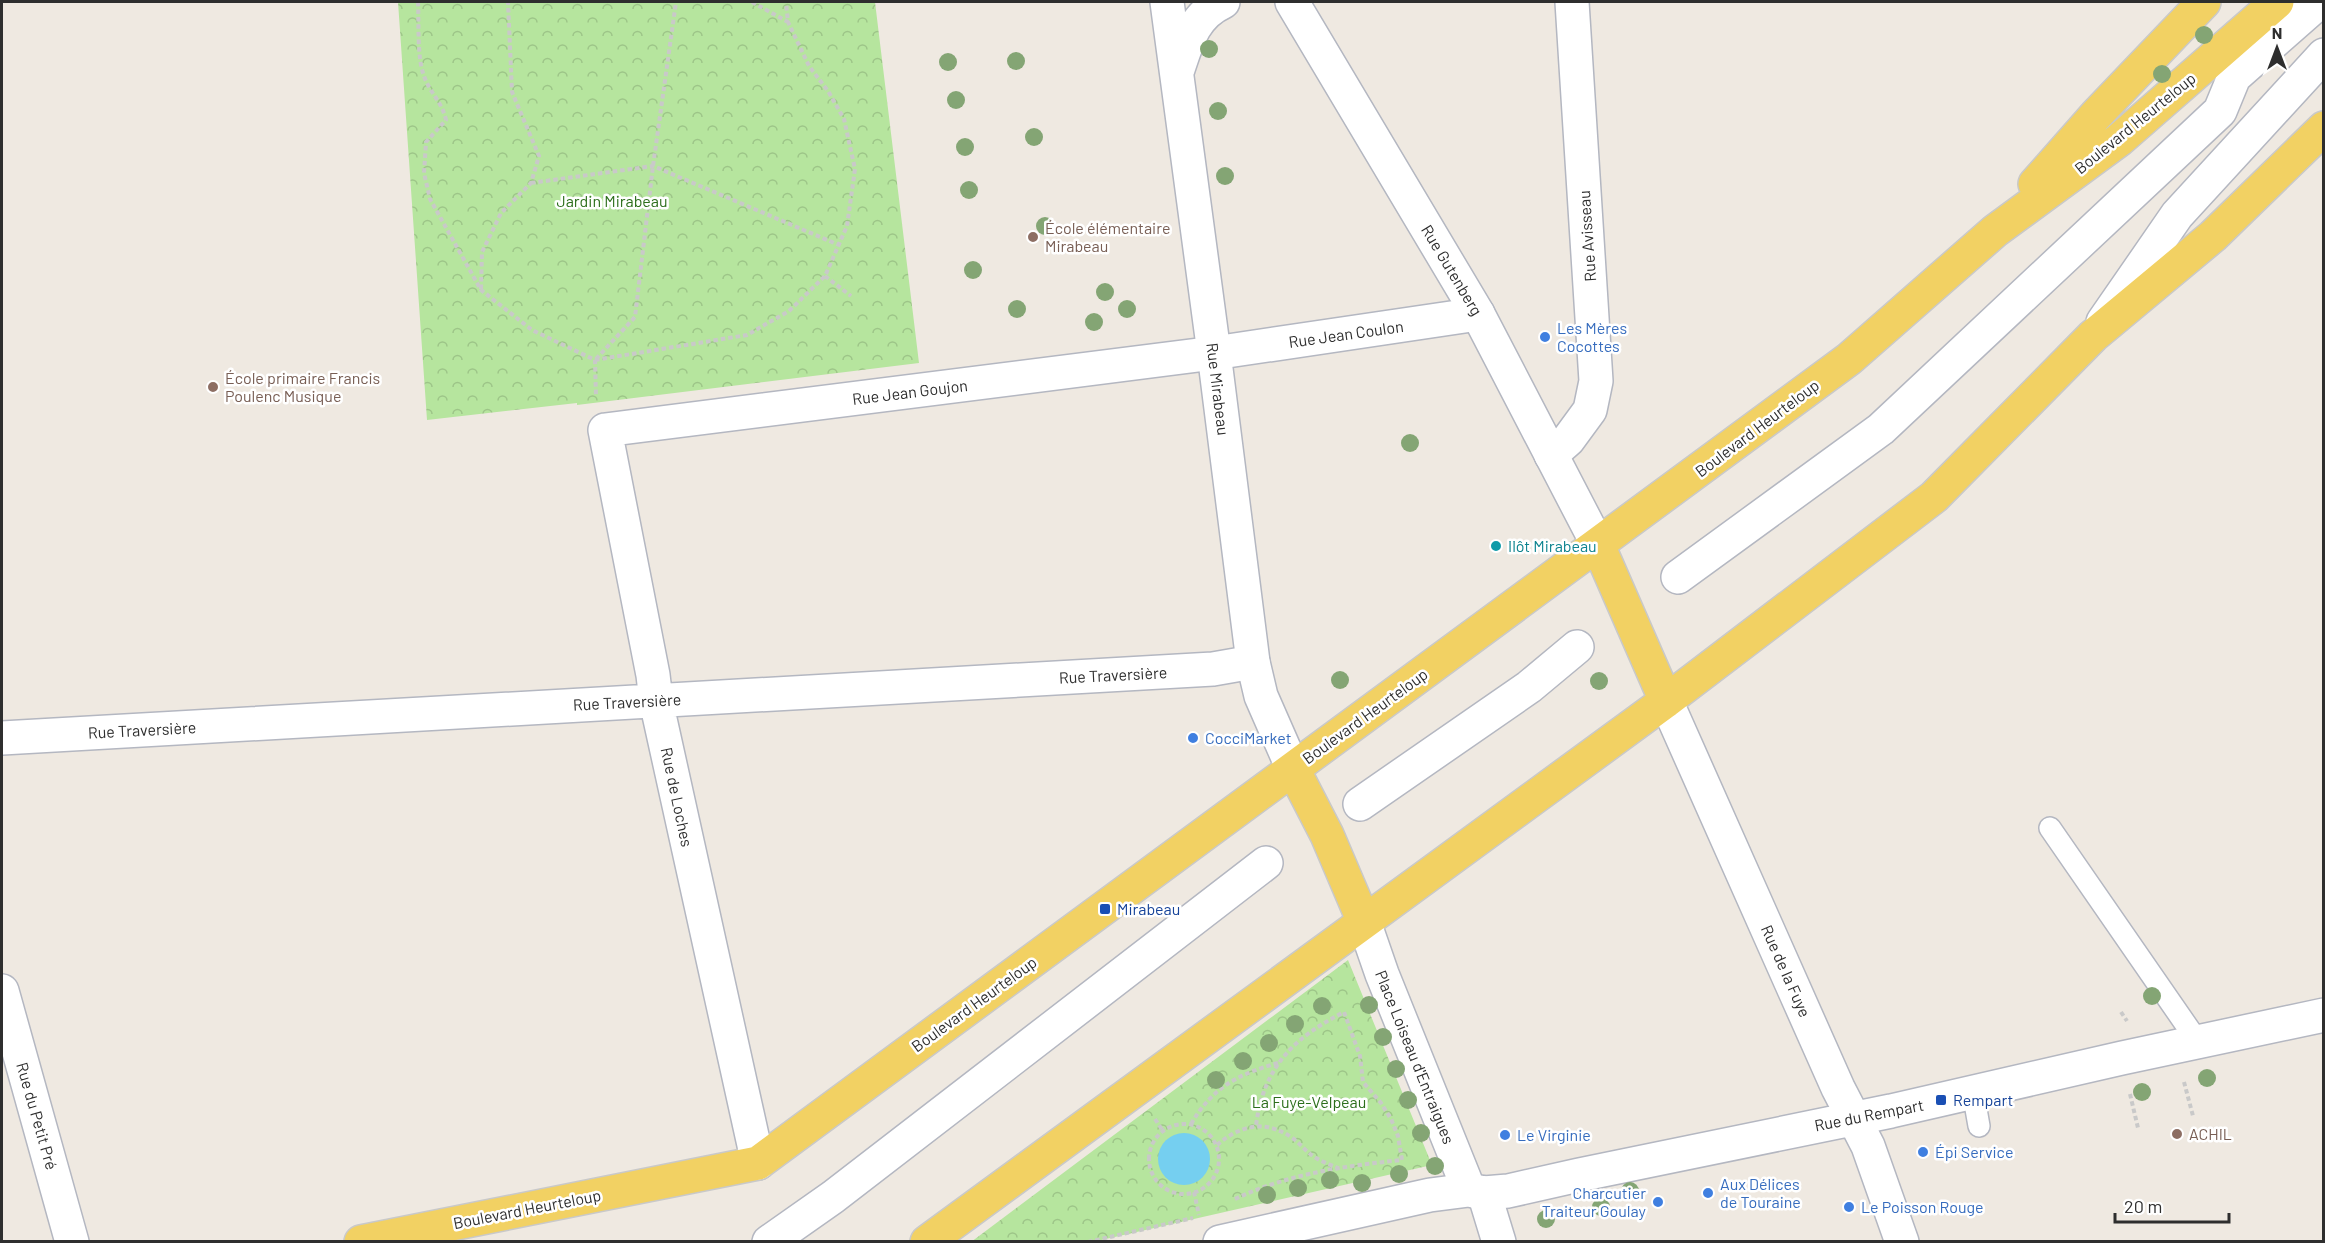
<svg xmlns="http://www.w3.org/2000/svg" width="2325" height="1243" font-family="Barlow,sans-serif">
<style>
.forest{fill:url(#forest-crowns)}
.water{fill:#75cff0}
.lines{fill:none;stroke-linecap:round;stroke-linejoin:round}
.service-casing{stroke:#b4b7c1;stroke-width:24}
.pedestrian-casing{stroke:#b4b7c1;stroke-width:36}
.minor-casing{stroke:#b4b7c1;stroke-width:36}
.tertiary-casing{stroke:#b4b7c1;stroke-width:36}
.secondary-casing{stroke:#b4b7c1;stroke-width:36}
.primary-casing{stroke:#c9c9c9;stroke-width:36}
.path{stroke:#c9c9c9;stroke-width:4;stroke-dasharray:4.5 3;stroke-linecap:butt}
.service{stroke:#fff;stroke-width:21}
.pedestrian{stroke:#fff;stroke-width:33}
.minor{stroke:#fff;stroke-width:33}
.tertiary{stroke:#fff;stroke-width:33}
.secondary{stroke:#fff;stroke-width:33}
.primary{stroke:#f2d163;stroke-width:33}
.tree{fill:#84a574}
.education-dot{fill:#8d6e63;stroke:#fff;stroke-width:2}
.shop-dot{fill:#3f7fe0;stroke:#fff;stroke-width:2}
.culture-dot{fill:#0f9aa8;stroke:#fff;stroke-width:2}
.transit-dot{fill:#1a4fb4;stroke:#fff;stroke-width:2}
.labels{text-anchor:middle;stroke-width:5;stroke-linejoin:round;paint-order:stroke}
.street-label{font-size:16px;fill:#2e2e2e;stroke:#fff}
.park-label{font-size:16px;fill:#2c6e1b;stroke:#fff}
.education-label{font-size:16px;fill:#785e54;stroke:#fff;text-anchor:start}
.shop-label{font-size:16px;fill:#366cbe;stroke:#fff;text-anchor:start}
.culture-label{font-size:16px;fill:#0d838f;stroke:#fff;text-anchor:start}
.transit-label{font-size:16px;fill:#164399;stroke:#fff;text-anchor:start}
</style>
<defs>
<pattern id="forest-crowns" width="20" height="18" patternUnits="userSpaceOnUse" patternTransform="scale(1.5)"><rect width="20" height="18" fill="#b6e59e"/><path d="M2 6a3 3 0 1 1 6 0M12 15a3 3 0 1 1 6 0" fill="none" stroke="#9dc588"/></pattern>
</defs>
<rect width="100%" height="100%" fill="#efe9e1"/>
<!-- forest -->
<path class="forest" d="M398,2H875L919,363L577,405V403L427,420Z
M1348,960L1432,1165L1097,1241L971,1242Z"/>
<!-- water -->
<path class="water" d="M1158 1159a26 26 0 1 1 52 0a26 26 0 1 1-52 0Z"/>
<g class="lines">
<!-- service casing -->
<g class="service-casing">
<path id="service" d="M2050,828L2198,1042
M1973,1092L1979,1126"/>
</g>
<!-- pedestrian casing -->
<g class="pedestrian-casing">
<path id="pedestrian" d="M1678,577L1881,429L2220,111L2234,77L2319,2
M1360,804L1529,687L1577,647
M769,1242L833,1197L1266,863"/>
</g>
<!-- minor casing -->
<g class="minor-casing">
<path id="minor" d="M1551,455L1568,440L1590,410L1596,381L1572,2
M2,738L1213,669L1253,662
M2,991L72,1242
M758,1163L656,701L653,675L605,430L1214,353L1478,314
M1484,1193L1499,1242"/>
</g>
<!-- tertiary casing -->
<g class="tertiary-casing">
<path id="tertiary" d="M1666,701L1838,1088L1868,1146L1902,1242
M1364,922L1382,974L1469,1190
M1220,1242L1430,1195L1469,1190L1484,1193L1508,1191L1579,1175L1891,1111L2122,1058L2324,1015"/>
</g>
<!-- secondary casing -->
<g class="secondary-casing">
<path id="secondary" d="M1167,2L1214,353L1253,662L1261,696L1293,769
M1292,2L1478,314L1598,545
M1178,69C1187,42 1194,15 1223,2
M2103,322L2177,215L2324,55"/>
</g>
<!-- primary casing -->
<g class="primary-casing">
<path id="primary" d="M2035,184L2096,115L2204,2
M1598,545L1666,701
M1293,769L1327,835L1364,922
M361,1242L758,1163L1849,359L1995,231L2119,140L2277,2
M927,1242L1666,701L1934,497L2093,336L2213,236L2324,128"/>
</g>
<!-- path -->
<path class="path" d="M418,2C419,21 417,55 423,73C429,93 442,101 446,120L426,142L424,173L430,199L481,290L532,330L595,360L596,397
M752,2L788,22
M531,183L653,166L839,245
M825,276L851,296
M481,289L482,252L501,213L531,183L539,156L512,92L508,2
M596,359L635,317L653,166L676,2
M595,360L747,335L789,311L825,276L847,226L855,169L844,119L828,91L809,66L788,22L786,2
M2121,1012L2127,1021
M2184,1082L2193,1116
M2130,1094L2138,1128
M1155,1119L1163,1131
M1191,1124C1212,1088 1238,1074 1278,1063
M1149 1159a35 35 0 1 1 70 0a35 35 0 1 1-70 0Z
M1217,1145C1239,1126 1264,1119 1291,1137C1300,1143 1306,1152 1316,1158C1323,1162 1331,1165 1338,1168
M1194,1192L1199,1215
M1235,1199C1288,1174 1344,1166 1402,1160L1398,1136L1391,1119L1381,1103L1363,1082L1360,1056L1344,1012C1293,1038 1263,1068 1256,1126
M1088,1242L1193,1218"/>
<!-- service -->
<use href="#service" class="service"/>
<!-- pedestrian -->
<use href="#pedestrian" class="pedestrian"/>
<!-- minor -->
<use href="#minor" class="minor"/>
<!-- tertiary -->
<use href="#tertiary" class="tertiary"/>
<!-- secondary -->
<use href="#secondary" class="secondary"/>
<!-- primary -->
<use href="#primary" class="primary"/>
</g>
<!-- trees -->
<g class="tree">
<circle cx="2204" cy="35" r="9"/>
<circle cx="1209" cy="49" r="9"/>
<circle cx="1016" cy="61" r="9"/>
<circle cx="948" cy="62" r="9"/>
<circle cx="2162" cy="74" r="9"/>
<circle cx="956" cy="100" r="9"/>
<circle cx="1218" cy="111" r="9"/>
<circle cx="1034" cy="137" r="9"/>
<circle cx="965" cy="147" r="9"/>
<circle cx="1225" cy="176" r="9"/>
<circle cx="969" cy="190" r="9"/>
<circle cx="1045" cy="226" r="9"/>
<circle cx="973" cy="270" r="9"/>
<circle cx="1105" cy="292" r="9"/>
<circle cx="1017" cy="309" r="9"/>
<circle cx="1127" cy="309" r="9"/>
<circle cx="1094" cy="322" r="9"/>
<circle cx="1410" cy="443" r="9"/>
<circle cx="1340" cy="680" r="9"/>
<circle cx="1599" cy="681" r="9"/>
<circle cx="2152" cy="996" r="9"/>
<circle cx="1369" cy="1005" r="9"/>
<circle cx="1322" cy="1006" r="9"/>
<circle cx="1295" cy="1024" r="9"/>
<circle cx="1383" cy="1037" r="9"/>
<circle cx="1269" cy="1043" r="9"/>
<circle cx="1243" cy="1061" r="9"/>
<circle cx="1396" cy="1069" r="9"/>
<circle cx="2207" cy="1078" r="9"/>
<circle cx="1216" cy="1080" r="9"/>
<circle cx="2142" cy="1092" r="9"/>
<circle cx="1408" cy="1100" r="9"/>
<circle cx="1421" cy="1133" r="9"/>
<circle cx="1435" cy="1166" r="9"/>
<circle cx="1399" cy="1174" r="9"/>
<circle cx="1330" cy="1180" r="9"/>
<circle cx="1362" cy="1183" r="9"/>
<circle cx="1298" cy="1188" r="9"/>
<circle cx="1630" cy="1191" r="9"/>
<circle cx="1267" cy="1195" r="9"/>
<circle cx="1601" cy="1207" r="9"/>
<circle cx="1546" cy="1219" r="9"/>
</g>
<!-- markers -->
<g class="education-dot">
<circle cx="1033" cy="237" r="6"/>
<circle cx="213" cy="387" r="6"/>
<circle cx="2177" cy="1134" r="6"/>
</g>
<g class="shop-dot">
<circle cx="1545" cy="337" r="6"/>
<circle cx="1193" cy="738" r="6"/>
<circle cx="1505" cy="1135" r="6"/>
<circle cx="1923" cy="1152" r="6"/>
<circle cx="1708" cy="1193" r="6"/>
<circle cx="1658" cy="1202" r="6"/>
<circle cx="1849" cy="1207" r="6"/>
</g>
<circle class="culture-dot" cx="1496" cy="546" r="6"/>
<g class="transit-dot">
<rect x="1099" y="903" width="12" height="12" rx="3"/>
<rect x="1935" y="1094" width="12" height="12" rx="3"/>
</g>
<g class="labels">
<!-- street labels -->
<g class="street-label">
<text transform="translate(2135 123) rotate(-39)" y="6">Boulevard Heurteloup</text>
<text transform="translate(1587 236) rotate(-94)" y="6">Rue Avisseau</text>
<text transform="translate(1452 270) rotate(59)" y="6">Rue Gutenberg</text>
<text transform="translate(1346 334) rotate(-8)" y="6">Rue Jean Coulon</text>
<text transform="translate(1218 389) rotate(83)" y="6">Rue Mirabeau</text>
<text transform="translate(910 392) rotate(-7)" y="6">Rue Jean Goujon</text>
<text transform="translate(1757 428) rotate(-37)" y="6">Boulevard Heurteloup</text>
<text transform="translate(1113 675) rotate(-3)" y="6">Rue Traversière</text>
<text transform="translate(627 702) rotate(-3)" y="6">Rue Traversière</text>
<text transform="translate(1365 716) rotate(-36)" y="6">Boulevard Heurteloup</text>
<text transform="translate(142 730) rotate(-3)" y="6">Rue Traversière</text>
<text transform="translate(677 797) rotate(78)" y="6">Rue de Loches</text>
<text transform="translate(1786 971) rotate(66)" y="6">Rue de la Fuye</text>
<text transform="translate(974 1004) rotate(-36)" y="6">Boulevard Heurteloup</text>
<text transform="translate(1415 1057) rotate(68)" y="6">Place Loiseau d'Entraigues</text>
<text transform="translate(1869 1115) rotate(-11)" y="6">Rue du Rempart</text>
<text transform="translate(37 1116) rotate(74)" y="6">Rue du Petit Pré</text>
<text transform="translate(527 1209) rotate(-11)" y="6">Boulevard Heurteloup</text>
</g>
<!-- park labels -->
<g class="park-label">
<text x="612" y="207">Jardin Mirabeau</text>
<text x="1309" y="1108">La Fuye-Velpeau</text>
</g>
<!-- education labels -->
<g class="education-label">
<text x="1045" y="234">École élémentaire<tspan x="1045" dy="18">Mirabeau</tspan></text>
<text x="225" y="384">École primaire Francis<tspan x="225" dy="18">Poulenc Musique</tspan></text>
<text x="2189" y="1140">ACHIL</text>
</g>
<!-- shop labels -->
<g class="shop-label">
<text x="1557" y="334">Les Mères<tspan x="1557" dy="18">Cocottes</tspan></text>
<text x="1205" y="744">CocciMarket</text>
<text x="1517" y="1141">Le Virginie</text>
<text x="1935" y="1158">Épi Service</text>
<text x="1720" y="1190">Aux Délices<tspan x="1720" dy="18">de Touraine</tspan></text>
<text x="1646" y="1199" text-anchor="end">Charcutier<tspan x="1646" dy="18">Traiteur Goulay</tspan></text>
<text x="1861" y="1213">Le Poisson Rouge</text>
</g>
<!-- culture labels -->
<g class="culture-label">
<text x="1508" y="552">Ilôt Mirabeau</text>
</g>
<!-- transit labels -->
<g class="transit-label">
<text x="1117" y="915">Mirabeau</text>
<text x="1953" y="1106">Rempart</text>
</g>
</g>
<!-- border -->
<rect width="2325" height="1243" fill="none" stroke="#2e2e2e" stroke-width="6"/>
<!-- north arrow -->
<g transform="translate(2277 48)" stroke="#ffffff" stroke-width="4.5" paint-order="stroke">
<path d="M0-4.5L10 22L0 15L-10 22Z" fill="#2e2e2e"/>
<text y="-9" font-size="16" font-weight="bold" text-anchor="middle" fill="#2e2e2e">N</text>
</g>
<!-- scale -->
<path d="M2115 1213v9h114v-9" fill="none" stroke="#2e2e2e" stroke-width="3"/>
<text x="2124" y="1213" font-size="18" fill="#2e2e2e" stroke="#ffffff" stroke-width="4.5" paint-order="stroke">20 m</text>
</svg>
